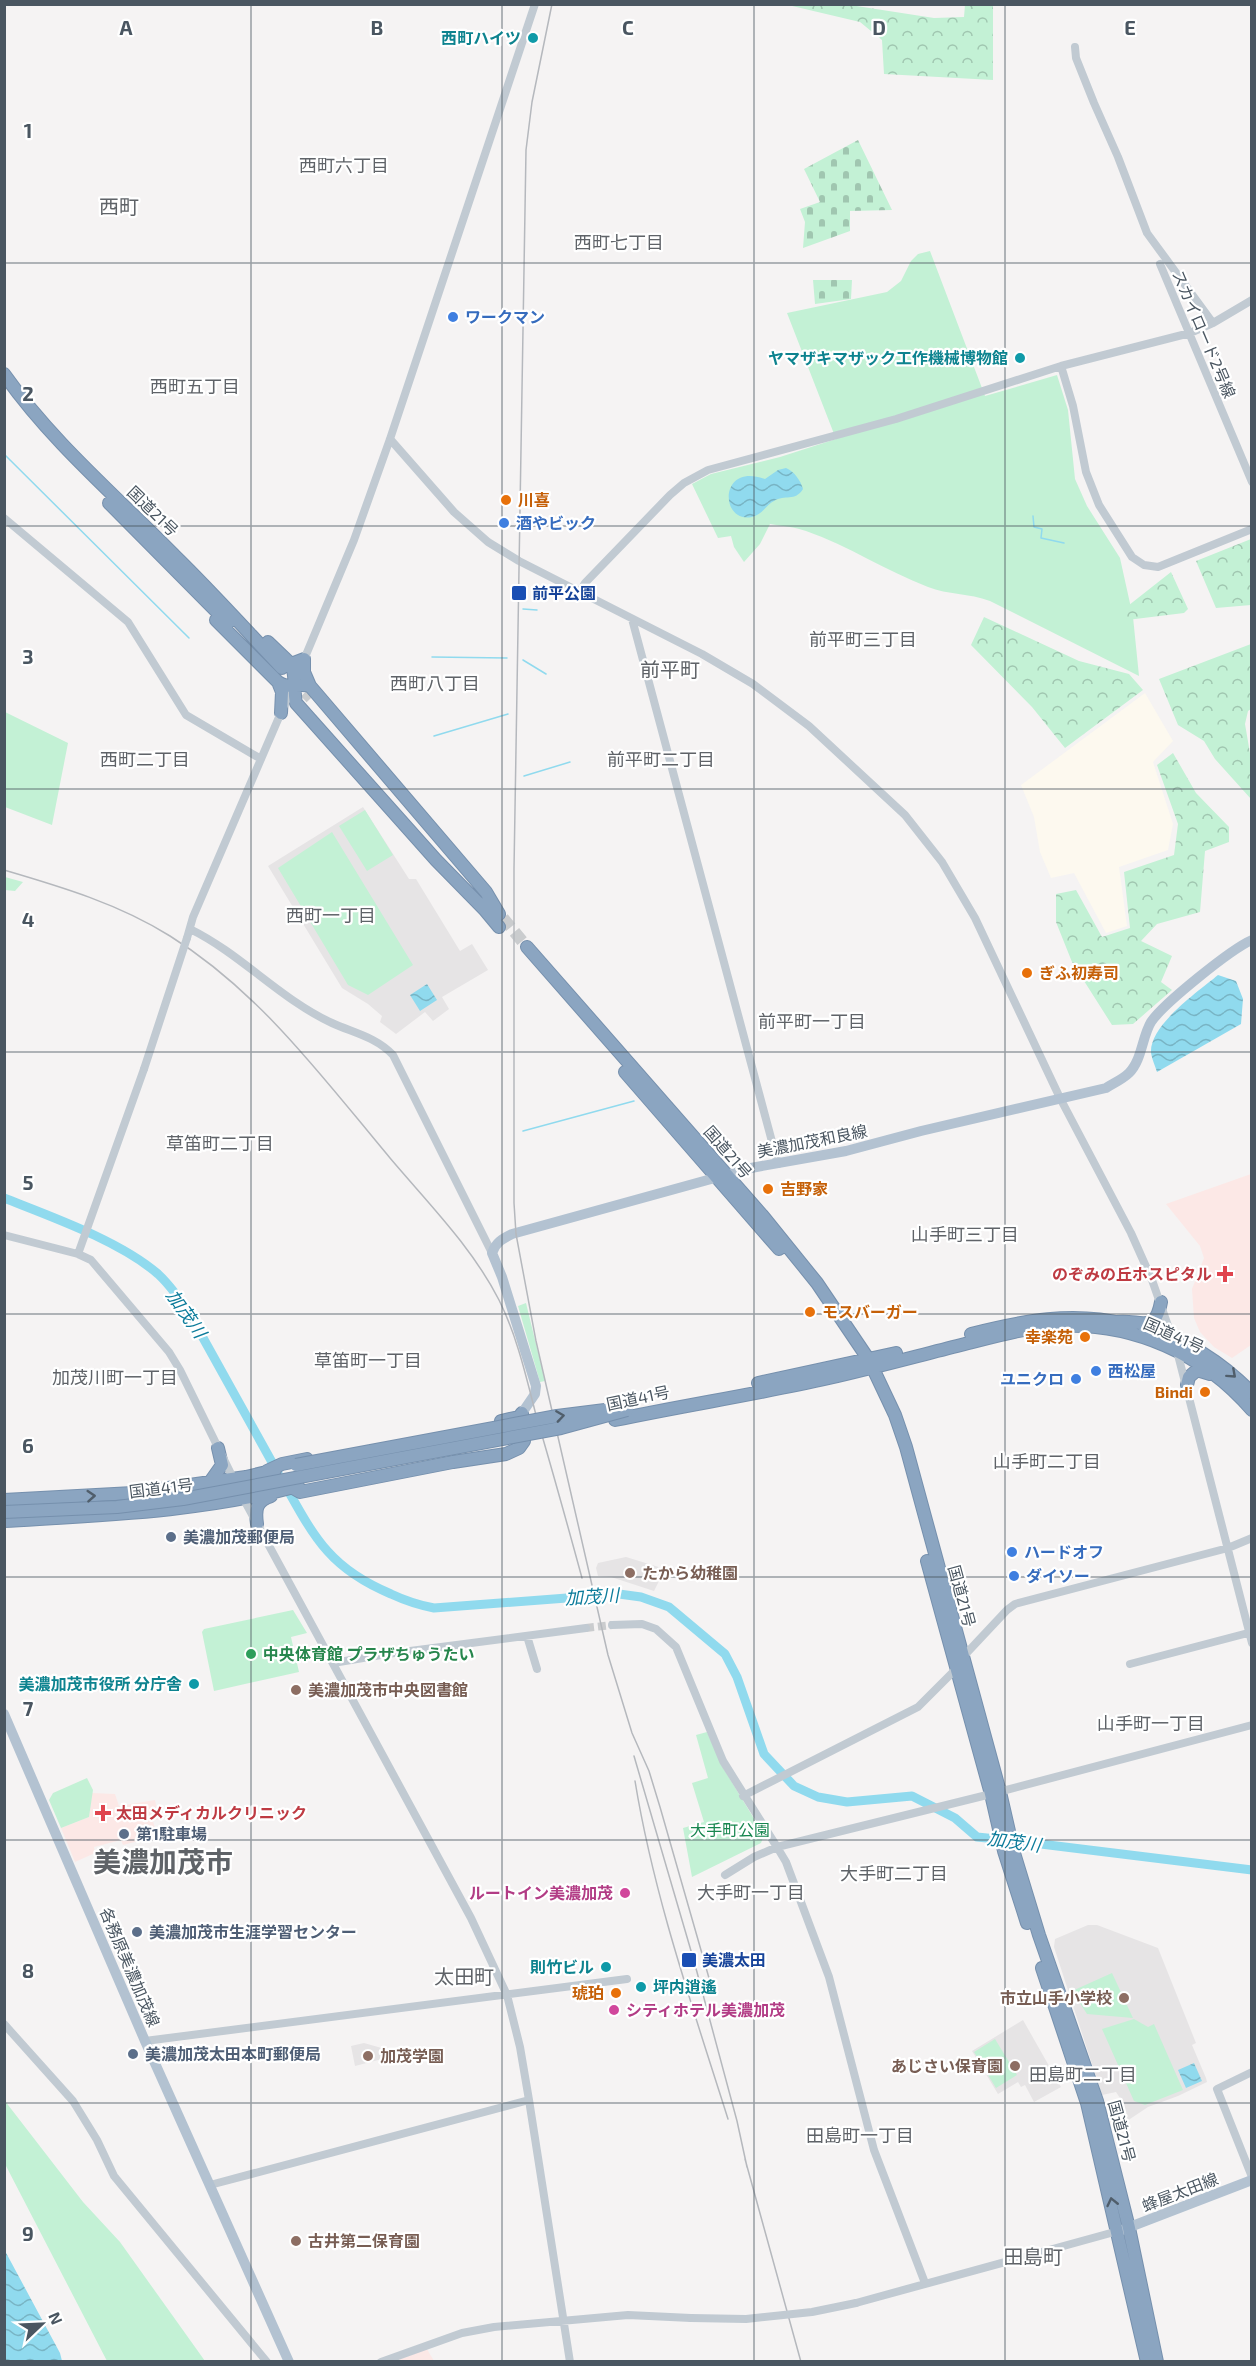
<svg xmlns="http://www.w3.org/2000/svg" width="1256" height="2366" font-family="'Exo 2','Noto Sans JP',sans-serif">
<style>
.commercial{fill:#fdf9ef}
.education{fill:#e6e4e5}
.medical{fill:#fce8e6}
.green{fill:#c3f1d5}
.forest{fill:url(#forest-crowns)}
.cemetery{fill:url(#cemetery-stones)}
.water{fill:url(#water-waves)}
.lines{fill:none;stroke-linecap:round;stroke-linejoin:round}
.stream{stroke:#90daee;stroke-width:1.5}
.river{stroke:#90daee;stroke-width:9}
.minor-tunnel{stroke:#caccce;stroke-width:8;stroke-dasharray:8 4;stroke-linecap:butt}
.highway-tunnel{stroke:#caccce;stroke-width:12;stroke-dasharray:12 6;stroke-linecap:butt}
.highway-casing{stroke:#7690ad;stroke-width:14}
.minor{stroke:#c1cad2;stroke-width:8}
.major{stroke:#b3c2d1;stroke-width:10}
.highway{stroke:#8ba5c1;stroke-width:12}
.rail{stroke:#b5b8bd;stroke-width:1.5}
.highway-bridge-casing{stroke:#7690ad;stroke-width:14;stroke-linecap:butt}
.minor-bridge{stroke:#c1cad2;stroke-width:8}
.highway-bridge{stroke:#8ba5c1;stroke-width:12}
.oneway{stroke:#505e6b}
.grid{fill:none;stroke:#4a5661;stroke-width:1.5;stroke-opacity:0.55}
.culture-dot{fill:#0f9aa8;stroke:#fff;stroke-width:2}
.shop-dot{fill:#3f7fe0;stroke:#fff;stroke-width:2}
.food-dot{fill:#e8710a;stroke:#fff;stroke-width:2}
.transit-dot{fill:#1a4fb4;stroke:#fff;stroke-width:2}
.health-dot{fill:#e0444e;stroke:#fff;stroke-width:2}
.service-dot{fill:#5c6f8a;stroke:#fff;stroke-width:2}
.education-dot{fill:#8d6e63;stroke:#fff;stroke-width:2}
.leisure-dot{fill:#2e9e5b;stroke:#fff;stroke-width:2}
.hotel-dot{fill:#d1479c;stroke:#fff;stroke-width:2}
.labels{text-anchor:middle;stroke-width:4.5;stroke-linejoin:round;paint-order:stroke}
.culture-label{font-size:16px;font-weight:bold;fill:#0d838f;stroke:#fff;text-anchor:end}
.shop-label{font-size:16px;font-weight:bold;fill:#366cbe;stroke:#fff;text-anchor:start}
.street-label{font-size:16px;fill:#4a5661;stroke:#fff}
.food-label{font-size:16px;font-weight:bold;fill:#c56008;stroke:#fff;text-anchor:start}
.transit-label{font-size:16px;font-weight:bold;fill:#164399;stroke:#fff;text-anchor:start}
.health-label{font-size:16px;font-weight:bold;fill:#be3a42;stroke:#fff;text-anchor:end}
.service-label{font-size:16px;font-weight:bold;fill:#4e5e75;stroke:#fff;text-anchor:start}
.education-label{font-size:16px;font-weight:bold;fill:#785e54;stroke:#fff;text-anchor:start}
.leisure-label{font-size:16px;font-weight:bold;fill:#27864d;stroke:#fff;text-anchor:start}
.park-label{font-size:16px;fill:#17864f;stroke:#fff}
.hotel-label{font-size:16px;font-weight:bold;fill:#b23c85;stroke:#fff;text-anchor:end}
.neighbourhood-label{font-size:18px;fill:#5f6368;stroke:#fff}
.water-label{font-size:18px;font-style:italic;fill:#0c7c9b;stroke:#fff}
.quarter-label{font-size:20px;fill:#5f6368;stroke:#fff}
.town-label{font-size:28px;font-weight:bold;fill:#5f6368;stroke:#fff}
.grid-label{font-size:20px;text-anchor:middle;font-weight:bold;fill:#4a5661;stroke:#fff;stroke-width:4.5;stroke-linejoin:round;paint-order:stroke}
</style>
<defs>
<pattern id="forest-crowns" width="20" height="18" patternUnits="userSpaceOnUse" patternTransform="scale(1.5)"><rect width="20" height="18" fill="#c3f1d5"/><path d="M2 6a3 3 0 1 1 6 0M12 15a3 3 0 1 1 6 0" fill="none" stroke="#a0c6b0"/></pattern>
<pattern id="cemetery-stones" width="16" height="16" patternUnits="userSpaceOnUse" patternTransform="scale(1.5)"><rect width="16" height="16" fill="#c3f1d5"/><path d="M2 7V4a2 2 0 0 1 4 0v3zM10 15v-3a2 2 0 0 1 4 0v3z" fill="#a0c6b0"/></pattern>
<pattern id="water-waves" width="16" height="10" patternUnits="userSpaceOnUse" patternTransform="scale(1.5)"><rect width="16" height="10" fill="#90daee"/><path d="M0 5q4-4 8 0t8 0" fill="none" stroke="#78b4c4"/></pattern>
</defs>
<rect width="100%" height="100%" fill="#f5f3f3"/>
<!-- commercial -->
<path class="commercial" d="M1145,693L1173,741L1153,762L1173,824L1168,850L1119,867L1127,926L1106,933L1074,873L1051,878L1040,852L1034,817L1021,785Z"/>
<!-- education -->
<path class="education" d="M363,807L409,879H416L460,951L472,944L488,970L442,997L449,1009L433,1021L425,1012L396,1034L380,1022L382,1016L368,1004L342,988L268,866Z
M626,1557L665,1569L654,1591L611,1577L598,1576L596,1568L598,1563Z
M1088,1925H1097L1158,1948L1196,2043L1192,2045L1206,2078L1207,2082L1178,2096L1148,2107L1124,2123L1117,2113L1121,2104L1120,2098L1116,2092L1102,2095L1054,1947L1055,1939Z
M1023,2020L1061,2087L1034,2102L1025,2085L1021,2087L1018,2082L998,2094L972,2051Z
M364,2043L385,2049L382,2059L355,2066L351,2046Z"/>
<!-- medical -->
<path class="medical" d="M1251,1174V1345L1232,1358L1214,1347L1200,1332L1194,1318L1192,1289L1204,1258L1200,1246L1166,1204Z
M92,1793L115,1794L119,1806L155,1800L159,1819L153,1821L157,1836L123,1845L121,1840L94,1847L95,1853L75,1862L61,1828L89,1817Z
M427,2349L434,2361L393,2362Z"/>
<!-- green -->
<path class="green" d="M930,251L985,396L1057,375L1068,410L1075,479L1087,506L1120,558L1133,617L1139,676L990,601C969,593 948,595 928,587C886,571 849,546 806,531C795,527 782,526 770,524L760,544L744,562L734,547L731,536L718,538L692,484L711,474L780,457L836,439L787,313L887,292L901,281L911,261L918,254Z
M5,712L68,743L52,825L5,807Z
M365,810L393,855L367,871L339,826Z
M332,832L413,965L368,995L348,985L278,868Z
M5,877L23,882L15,891L5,890Z
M526,1303L545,1381L540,1382L518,1306Z
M293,1610L307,1633L291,1637L299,1672L214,1691L202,1632L204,1629Z
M707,1732L722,1766L764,1835L761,1843L692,1877L683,1828L704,1822L692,1783L708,1778L696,1735Z
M87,1778L93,1790L89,1817L61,1828L49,1800L53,1793Z
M1112,1973L1133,2018L1087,2014L1072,1991Z
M1134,2019L1148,2027L1154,2024L1183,2090L1145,2105L1134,2101L1102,2029Z
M995,2039L1017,2075L996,2088L974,2052Z
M5,2101L83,2202L120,2242L205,2361H107L5,2164Z"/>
<!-- forest -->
<path class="forest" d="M788,5H850L934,18L964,17L965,5H993V80L884,74L882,40L860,22Z
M1251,539V605L1216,608L1196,561Z
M1171,572L1188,609L1184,613L1127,620L1124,609Z
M984,617L1079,661L1129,674L1143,690L1065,748L1032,707L971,645Z
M1251,644V709L1248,711L1245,724L1251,759V799L1215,759L1204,741L1178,725L1159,679Z
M1173,753L1196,793L1229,827V842L1205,851L1200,912L1157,924L1141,941L1172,956L1161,982L1172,990L1133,1024L1112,1025L1072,962L1056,922V894L1076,890L1102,937L1130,928L1124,872L1174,855L1178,824L1157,765Z"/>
<!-- cemetery -->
<path class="cemetery" d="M858,140L892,210L850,211V231L803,248L805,222L800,209L820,202L804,169Z
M813,280H852L851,299L815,304Z"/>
<!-- water -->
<path class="water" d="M786,468C794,471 801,481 803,489C795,502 785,494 774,501C766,505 762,515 752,517C720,524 718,462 765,479L778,470Z
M1218,975L1236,981L1243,999L1241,1024L1157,1072C1155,1066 1152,1059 1151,1053C1149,1025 1199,991 1218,975Z
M427,984L437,1000L420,1011L410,995Z
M1194,2063L1202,2081L1186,2088L1178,2070Z
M4,2249L60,2353L62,2361H5Z"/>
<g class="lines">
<!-- stream -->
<path class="stream" d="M4,454L189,638
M1033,516L1034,527L1042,529L1041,538L1064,543
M523,609L537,610
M432,657L507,658
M523,660L546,674
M434,736L508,714
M524,776L570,762
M523,1131L634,1101"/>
<!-- river -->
<path class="river" d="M4,1198C52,1217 120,1241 158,1274C172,1287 182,1302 192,1318L278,1473
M285,1485C315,1539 331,1569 391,1594C406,1601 418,1605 434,1608L619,1594L641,1597L669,1607L725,1654L737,1677L764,1754L794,1786L818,1797L847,1802L912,1796L955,1818L977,1837L1016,1841L1252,1870"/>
<!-- minor-tunnel -->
<path class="minor-tunnel" d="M586,1628L612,1625"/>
<!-- highway-tunnel -->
<path class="highway-tunnel" d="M293,679L311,698
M503,918L527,947"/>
<!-- highway casing -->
<g class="highway-casing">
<path id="highway" d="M4,374C52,442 116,496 174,555C211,591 246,630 282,668
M109,503L228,623
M216,620L278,682L282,692L281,713
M268,642L291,664L304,659V672L310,686
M291,664C297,676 293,690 296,703L436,860L484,909
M278,682C289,690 298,682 310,686L486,892L499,914
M479,903L499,927
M527,947L762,1215L817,1283L869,1360L895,1415L906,1447L1000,1792L1014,1853L1039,1935L1097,2101L1129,2228L1157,2362
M625,1072L779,1249
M1117,1322C1140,1319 1155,1335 1161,1302
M1145,1329C1188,1340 1221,1362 1252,1393
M971,1334C1023,1321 1072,1311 1125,1324
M758,1383L896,1353
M1187,1385L1189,1377L1197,1370L1210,1374
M615,1420C686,1405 758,1394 829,1378C873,1368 917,1356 961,1345C993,1337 1026,1327 1059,1326C1133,1322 1204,1354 1252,1410
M267,1471L282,1464L307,1459
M210,1482L222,1465L218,1448
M293,1488L300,1492L453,1462L506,1454L519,1448L524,1441L522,1413L519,1417L501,1421
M4,1500L133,1493L246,1477L275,1470
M4,1521C102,1515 203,1512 298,1486
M257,1524C255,1509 256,1501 271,1496
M927,1561L991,1794L1004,1851L1027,1923
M1042,1968L1087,2103L1147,2362"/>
</g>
<!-- minor -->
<path class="minor" d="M1075,47L1076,58L1094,103L1118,157L1147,233L1213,323
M1160,264L1252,482
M1061,366L1073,406L1086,472L1099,505L1132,557L1144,565L1158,567L1252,529
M390,439L454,512L488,542L519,561L702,654L753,684L809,726L905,815L942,862L975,918L1060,1098L1131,1233L1152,1280L1173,1340
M4,518L128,622L186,715L261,759
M580,592L585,583L670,495L684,483L708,470L896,419L1061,366L1190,333L1213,323L1252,300
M632,619L778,1164
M303,662L354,540L390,439L535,4
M190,929C241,954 280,999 332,1023C354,1033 376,1037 393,1055L492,1253
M187,938L193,917L292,687
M4,1235L78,1254L91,1260L169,1352L180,1370L235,1482
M78,1254L144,1069
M1177,1351L1252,1643
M242,1496L471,1918L507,1995L520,2047L529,2100L570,2362
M612,1625L642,1624L656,1629L676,1647L723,1761L777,1847L991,1794L1252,1725
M527,1636L537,1669
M333,1663L387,1654L586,1628
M1130,1664L1248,1633
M743,1796L918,1707L956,1669L962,1658L1007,1610L1015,1604L1228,1548L1252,1538
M725,1875L754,1857L777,1847L786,1862L829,1977L874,2150L925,2283
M4,2024L73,2101L97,2140L114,2176L267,2362
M145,2041L627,1979
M1252,2072L1217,2089L1252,2177
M210,2185L529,2100
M856,2303L1118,2231
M381,2362L462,2333L494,2327L628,2315L691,2318"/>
<!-- major -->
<path class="major" d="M522,1413L535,1394L536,1386L502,1277L492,1253C496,1242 502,1239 512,1234L751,1168L846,1151L921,1131L1106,1088C1114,1083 1123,1079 1129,1073C1142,1060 1142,1037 1151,1022C1163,1004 1231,949 1252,940
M4,1714L145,2041L289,2362
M1122,2230L1252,2180"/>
<!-- highway -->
<use href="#highway" class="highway"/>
<!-- rail -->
<path class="rail" d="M552,4L532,102L526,150L514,869V1203L516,1234L536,1341L608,1655L632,1733L649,1771L660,1807L711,1985
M4,870C62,887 119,904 170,936C260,992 323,1078 390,1158C428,1203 472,1247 499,1300C517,1336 526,1376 536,1415C552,1469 567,1523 582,1578
M634,1756L694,1961L737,2121L747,2167
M635,1781C654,1897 693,2008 728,2119
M745,2159L801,2362"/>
<!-- highway-bridge casing -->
<g class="highway-bridge-casing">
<path id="highway-bridge" d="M296,1465L557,1416L605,1410
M4,1512L117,1507L183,1499L561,1428L627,1410"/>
</g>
<!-- minor-bridge -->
<path class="minor-bridge" d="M144,1069L187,938
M691,2318L746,2319L812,2312L856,2303"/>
<!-- highway-bridge -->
<use href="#highway-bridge" class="highway-bridge"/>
</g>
<!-- one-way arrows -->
<defs><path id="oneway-chevron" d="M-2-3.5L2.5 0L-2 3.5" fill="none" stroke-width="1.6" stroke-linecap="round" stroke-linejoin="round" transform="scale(1.5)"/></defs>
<g class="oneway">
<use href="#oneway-chevron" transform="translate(1232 1374) rotate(42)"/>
<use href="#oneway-chevron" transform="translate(560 1416) rotate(-8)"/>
<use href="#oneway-chevron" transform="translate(91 1496) rotate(-4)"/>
<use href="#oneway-chevron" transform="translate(1112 2202) rotate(-103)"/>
</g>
<!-- grid -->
<path class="grid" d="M251,4V2362M502,4V2362M754,4V2362M1005,4V2362M4,263H1252M4,526H1252M4,789H1252M4,1052H1252M4,1314H1252M4,1577H1252M4,1840H1252M4,2103H1252"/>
<!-- markers -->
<g class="culture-dot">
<circle cx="533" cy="38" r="6"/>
<circle cx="1020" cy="358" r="6"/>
<circle cx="194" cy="1684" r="6"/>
<circle cx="606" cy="1967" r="6"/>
<circle cx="641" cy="1987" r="6"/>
</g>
<g class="shop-dot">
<circle cx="453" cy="317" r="6"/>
<circle cx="504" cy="523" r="6"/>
<circle cx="1096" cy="1371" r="6"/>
<circle cx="1076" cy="1379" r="6"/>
<circle cx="1012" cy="1552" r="6"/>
<circle cx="1014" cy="1576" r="6"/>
</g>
<g class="food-dot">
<circle cx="506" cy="500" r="6"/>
<circle cx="1027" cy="973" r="6"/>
<circle cx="768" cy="1189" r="6"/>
<circle cx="810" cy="1312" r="6"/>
<circle cx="1085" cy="1337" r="6"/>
<circle cx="1205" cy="1392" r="6"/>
<circle cx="616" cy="1993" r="6"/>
</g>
<g class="transit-dot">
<rect x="511" y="585" width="16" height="16" rx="3"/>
<rect x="681" y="1952" width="16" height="16" rx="3"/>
</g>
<g class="health-dot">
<path d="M1222 1265h6v6h6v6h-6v6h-6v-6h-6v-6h6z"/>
<path d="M100 1804h6v6h6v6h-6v6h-6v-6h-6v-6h6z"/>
</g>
<g class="service-dot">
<circle cx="171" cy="1537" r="6"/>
<circle cx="124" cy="1834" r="6"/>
<circle cx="137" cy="1932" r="6"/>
<circle cx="133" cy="2054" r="6"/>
</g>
<g class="education-dot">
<circle cx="630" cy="1573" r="6"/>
<circle cx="296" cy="1690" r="6"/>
<circle cx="1124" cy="1998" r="6"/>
<circle cx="368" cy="2056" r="6"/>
<circle cx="1015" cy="2066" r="6"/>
<circle cx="296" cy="2241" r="6"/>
</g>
<circle class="leisure-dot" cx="251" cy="1654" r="6"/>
<g class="hotel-dot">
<circle cx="625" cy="1893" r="6"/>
<circle cx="614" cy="2010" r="6"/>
</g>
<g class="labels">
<!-- culture labels -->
<g class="culture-label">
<text x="521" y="44">西町ハイツ</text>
<text x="1008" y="364">ヤマザキマザック工作機械博物館</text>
<text x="182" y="1690">美濃加茂市役所 分庁舎</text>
<text x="594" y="1973">則竹ビル</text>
<text x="653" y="1993" text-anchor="start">坪内逍遙</text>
</g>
<!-- shop labels -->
<g class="shop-label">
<text x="465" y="323">ワークマン</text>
<text x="516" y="529">酒やビック</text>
<text x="1108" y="1377">西松屋</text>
<text x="1064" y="1385" text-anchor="end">ユニクロ</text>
<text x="1024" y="1558">ハードオフ</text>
<text x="1026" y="1582">ダイソー</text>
</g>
<!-- street labels -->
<g class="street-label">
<text transform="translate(1204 334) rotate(67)" y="6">スカイロード2号線</text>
<text transform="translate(153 511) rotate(44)" y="6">国道21号</text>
<text transform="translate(812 1141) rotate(-11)" y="6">美濃加茂和良線</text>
<text transform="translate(728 1152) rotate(49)" y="6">国道21号</text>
<text transform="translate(1174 1335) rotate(24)" y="6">国道41号</text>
<text transform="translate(638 1398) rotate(-12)" y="6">国道41号</text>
<text transform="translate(161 1488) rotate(-7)" y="6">国道41号</text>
<text transform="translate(962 1596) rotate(75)" y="6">国道21号</text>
<text transform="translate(130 1967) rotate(67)" y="6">各務原美濃加茂線</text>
<text transform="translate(1122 2131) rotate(75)" y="6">国道21号</text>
<text transform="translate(1180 2192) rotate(-21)" y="6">蜂屋太田線</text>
</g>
<!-- food labels -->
<g class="food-label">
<text x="518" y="506">川喜</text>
<text x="1039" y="979">ぎふ初寿司</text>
<text x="780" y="1195">吉野家</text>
<text x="822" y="1318">モスバーガー</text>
<text x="1073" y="1343" text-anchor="end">幸楽苑</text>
<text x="1193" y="1398" text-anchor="end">Bindi</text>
<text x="604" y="1999" text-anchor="end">琥珀</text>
</g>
<!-- transit labels -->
<g class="transit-label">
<text x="532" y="599">前平公園</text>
<text x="702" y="1966">美濃太田</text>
</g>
<!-- health labels -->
<g class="health-label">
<text x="1212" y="1280">のぞみの丘ホスピタル</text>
<text x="116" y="1819" text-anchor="start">太田メディカルクリニック</text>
</g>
<!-- service labels -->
<g class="service-label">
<text x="183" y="1543">美濃加茂郵便局</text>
<text x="136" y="1840">第1駐車場</text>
<text x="149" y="1938">美濃加茂市生涯学習センター</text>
<text x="145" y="2060">美濃加茂太田本町郵便局</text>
</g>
<!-- education labels -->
<g class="education-label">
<text x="642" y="1579">たから幼稚園</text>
<text x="308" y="1696">美濃加茂市中央図書館</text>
<text x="1112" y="2004" text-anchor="end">市立山手小学校</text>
<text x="380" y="2062">加茂学園</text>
<text x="1003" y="2072" text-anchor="end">あじさい保育園</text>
<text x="308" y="2247">古井第二保育園</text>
</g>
<!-- leisure labels -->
<g class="leisure-label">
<text x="263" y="1660">中央体育館 プラザちゅうたい</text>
</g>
<!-- park labels -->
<g class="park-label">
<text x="730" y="1836">大手町公園</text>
</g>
<!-- hotel labels -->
<g class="hotel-label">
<text x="613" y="1899">ルートイン美濃加茂</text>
<text x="626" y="2016" text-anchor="start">シティホテル美濃加茂</text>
</g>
<!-- neighbourhood labels -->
<g class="neighbourhood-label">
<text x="344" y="172">西町六丁目</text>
<text x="619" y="249">西町七丁目</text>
<text x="195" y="393">西町五丁目</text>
<text x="863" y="646">前平町三丁目</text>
<text x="435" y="690">西町八丁目</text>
<text x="145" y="766">西町二丁目</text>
<text x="661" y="766">前平町二丁目</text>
<text x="331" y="922">西町一丁目</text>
<text x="812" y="1028">前平町一丁目</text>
<text x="220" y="1150">草笛町二丁目</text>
<text x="965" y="1241">山手町三丁目</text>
<text x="368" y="1367">草笛町一丁目</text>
<text x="115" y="1384">加茂川町一丁目</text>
<text x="1047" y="1468">山手町二丁目</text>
<text x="1151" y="1730">山手町一丁目</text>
<text x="894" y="1880">大手町二丁目</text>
<text x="751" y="1899">大手町一丁目</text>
<text x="1083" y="2081">田島町二丁目</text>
<text x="860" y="2142">田島町一丁目</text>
</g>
<!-- water labels -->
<g class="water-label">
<text transform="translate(186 1314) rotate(55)" y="6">加茂川</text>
<text transform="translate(592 1597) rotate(-3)" y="6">加茂川</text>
<text transform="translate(1014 1842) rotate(8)" y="6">加茂川</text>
</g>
<!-- quarter labels -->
<g class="quarter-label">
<text x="119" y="214">西町</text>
<text x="670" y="677">前平町</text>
<text x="464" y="1984">太田町</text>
<text x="1033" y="2264">田島町</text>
</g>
<!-- town labels -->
<g class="town-label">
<text x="163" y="1872">美濃加茂市</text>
</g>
</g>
<g class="grid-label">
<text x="126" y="35">A</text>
<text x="377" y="35">B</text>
<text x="628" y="35">C</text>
<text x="879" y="35">D</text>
<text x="1130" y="35">E</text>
<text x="28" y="138">1</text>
<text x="28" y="401">2</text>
<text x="28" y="664">3</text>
<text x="28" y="927">4</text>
<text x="28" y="1190">5</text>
<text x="28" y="1453">6</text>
<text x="28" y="1716">7</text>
<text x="28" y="1978">8</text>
<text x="28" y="2241">9</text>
</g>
<!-- border -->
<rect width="1256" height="2366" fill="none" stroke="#4a5661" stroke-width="12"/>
<!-- north arrow -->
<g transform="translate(42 2324) rotate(67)" stroke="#ffffff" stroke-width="4.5" paint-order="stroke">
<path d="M0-4.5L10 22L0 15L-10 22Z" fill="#4a5661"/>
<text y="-9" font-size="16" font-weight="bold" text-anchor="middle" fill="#4a5661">N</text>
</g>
</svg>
